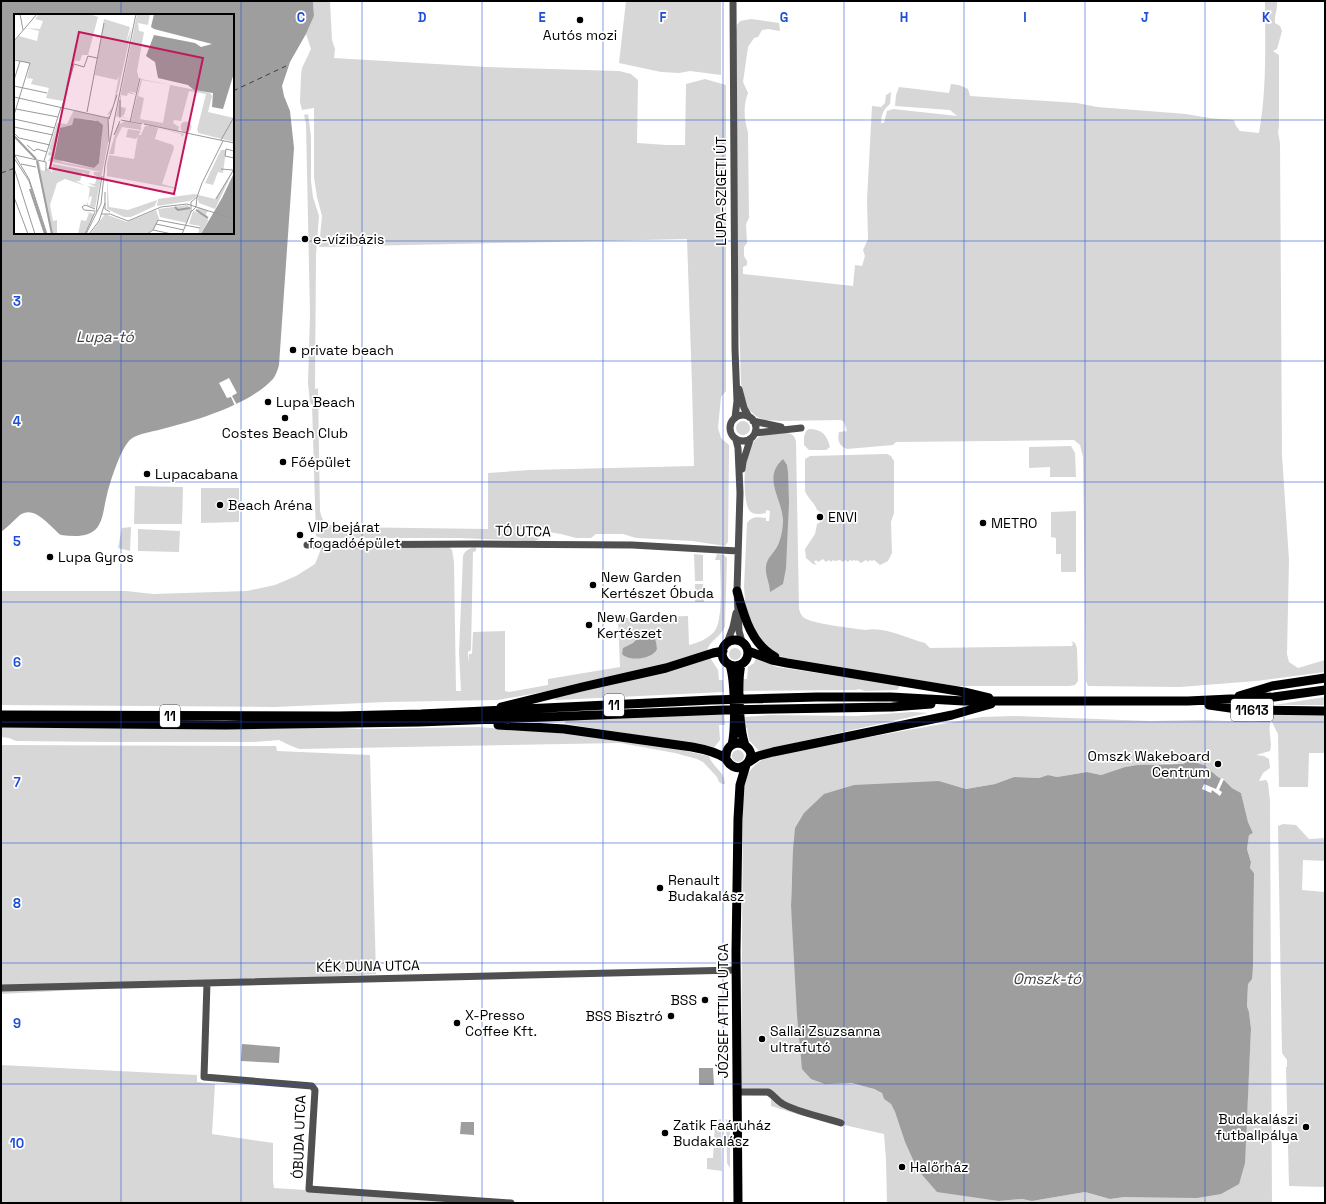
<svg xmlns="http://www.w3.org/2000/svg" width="1326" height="1204" font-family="'Space Grotesk',sans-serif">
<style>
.green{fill:#d7d7d7;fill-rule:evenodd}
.water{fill:#9e9e9e;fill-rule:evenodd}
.pier{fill:#fff}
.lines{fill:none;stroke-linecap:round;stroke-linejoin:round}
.ferry{stroke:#3f3f3f;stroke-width:1;stroke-dasharray:5 4;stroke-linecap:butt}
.minor{stroke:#505050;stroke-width:7}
.major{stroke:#000;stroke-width:9}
.grid{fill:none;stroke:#1d4ed8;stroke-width:1;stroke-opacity:0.55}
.poi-dot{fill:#000;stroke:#fff;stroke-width:1.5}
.labels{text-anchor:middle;stroke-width:3.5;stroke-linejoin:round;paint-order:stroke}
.shield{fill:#fff;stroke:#4c4c4c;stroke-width:1}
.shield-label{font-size:13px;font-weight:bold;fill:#000}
.poi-label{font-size:14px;fill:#000;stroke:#fff;text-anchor:start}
.street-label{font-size:14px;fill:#000;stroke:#fff}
.water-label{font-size:15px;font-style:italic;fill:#3f3f3f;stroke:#fff}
.inset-river{fill:none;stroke:#9e9e9e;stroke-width:2}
.inset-road{fill:none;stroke:#999;stroke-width:1}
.view{fill:#c2185b;fill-opacity:0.15;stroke:#c2185b;stroke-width:2}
.inset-edge{fill:none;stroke:#000;stroke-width:2}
.grid-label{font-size:13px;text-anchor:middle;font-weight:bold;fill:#1d4ed8;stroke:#fff;stroke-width:3.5;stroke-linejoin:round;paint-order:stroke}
</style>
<rect width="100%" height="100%" fill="#fff"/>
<!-- green -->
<path class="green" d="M313,1H330L332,40L335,49L334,58L487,67L619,71L631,74L638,80L637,143L667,145H685L686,84L705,79L726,85V391L721,397L718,428L721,438L729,445V453L728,542L725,546L692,541L636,538L623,534H596L591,538H576L561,534L523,528L518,532L540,539L534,541L458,538H321L316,536L312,404L310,403L308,384L310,314L306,124L304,115L308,114L311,136V181L313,197L319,216L316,255L315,389L318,388L320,511C323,524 326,524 339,527L488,529V473L529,470L694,466L692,385L687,239L319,247L322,216L317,197L314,177V108L302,110L300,102L301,75L302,68L311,49L306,34L314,16Z
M626,1H721V75L690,71L679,73L661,72L619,63Z
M1265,1H1277C1278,9 1274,16 1275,23L1280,26L1282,31L1277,49L1273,51L1279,55V127L1278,132L1280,143L1282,455L1289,560L1287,654L1289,662L1298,668L1325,660V672L1256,681L1180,687L1088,686L1086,681L1083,457L1080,445L1074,440L896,442L893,445L847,449C839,446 837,440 839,432L847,431L844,422L841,420L780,421L765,420L757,417L747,408L741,383L737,254V84L735,39L737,25L740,21L751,19L779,23L780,31L768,29L762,30L758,37L754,38L748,47L743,82L748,93C743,106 744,119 748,132L749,218L746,224L747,243L744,247V256L747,261V265L743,267V274L853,286L855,265L862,266L865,256L863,250L868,239L867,200L872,106L881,107L885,103L886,95L891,92L890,104C884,109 881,114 881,123H884L887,111L893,109L957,116L950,110L895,106L896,95L899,87L949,93L951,84L959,85L968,89L970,96L1077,103L1097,107L1186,114L1209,118L1234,120L1236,126L1240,131L1259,133C1267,89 1265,45 1265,1Z
M736 428a7 7 0 1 1 14 0a7 7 0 1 1-14 0Z
M809,429C822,429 827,435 830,447L826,450H809L804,445V437L806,431Z
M787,433C793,434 795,436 796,442L799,609C800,612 801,615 803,617C811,624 853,628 865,630C884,626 906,638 925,643L930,648L1072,646L1073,644L1071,641L1075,643L1077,648L1078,681L1075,685L1069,686H956L822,665L784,658L771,652L758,638L746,612L744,587L747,523C752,516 758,517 766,518V521H769L770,511L766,510V513C761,514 755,515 751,512C743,507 744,470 746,461C748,452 751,442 759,437C767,432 778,433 787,433Z
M1071,446L1075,453L1076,477H1050V467L1029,468V447Z
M887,454L891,456L894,461V513L891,522L892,553L888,561L880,565L874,560L872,561L870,560L868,562L866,560L861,563L857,560L856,561L854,560L852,561L850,560L848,562L845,560L843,562L840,560L835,561L833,560L831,562L829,560L826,562L823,559L818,562L816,560L814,562L817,565L813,564L806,558L805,549L815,534L817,524L822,521V513L817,510C815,503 808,499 805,491V459L810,456Z
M135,486L183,487L182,524H134Z
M201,488H239V522L201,523Z
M1076,511V572H1061V554H1056V538L1051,537V512Z
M131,527L130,551L118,548L122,528Z
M138,529L180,531L179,552L138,551Z
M448,546L452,550L454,562L456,691H461L459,653L463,556C465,550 470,548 476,547V551L473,552L471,650L468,652V663L469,654H472L473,632L505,631V691L509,692L548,685V679L620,667L618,618L688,616L689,645C698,643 707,639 714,632C724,620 720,576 720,560H715L717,554L724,555L727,558L725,626C722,637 709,640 707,651L661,666L560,689L498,700L386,702L275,707L1,705V591H126L153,594L247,591L275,585L296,576L315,564L321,549L323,548Z
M694,554L703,555V581H695Z
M695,584H703L704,602H695Z
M729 654a6 6 0 1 1 12 0a6 6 0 1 1-12 0Z
M709,656L718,670L719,680H723L724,692L556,700L554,698Z
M756,658L777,667L899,685V688L897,690L865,691L859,689L856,690L742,691V679H747L748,667L754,663Z
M1325,697V705H1274Z
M724,712L725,725H719L720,740L712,750L682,742L566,724L565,723L566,720Z
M912,712L928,713L759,751L749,740L747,728H744V717L770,715L857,716Z
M1271,714L1325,715V753H1309L1308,787H1279L1278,734L1271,720C1267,732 1273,741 1270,751L1256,755L1264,756L1269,759L1270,768L1263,773L1259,781L1266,780L1268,783L1270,801L1272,1203H887L886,1160L884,1134L800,1115L771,1106V1096L741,1095L743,795L745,777L754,766L764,758L797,750L981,717L1014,716L1150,721L1201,720L1254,722L1270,720ZM1190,761L1204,765L1218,777L1224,780L1232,788L1241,793L1248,822L1253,833L1249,834L1247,849L1251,861L1250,868L1254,873L1253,966L1248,984L1247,1006L1249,1012L1251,1029L1247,1112L1202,1197H1125L1110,1199L1085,1192L1032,1201L1022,1199L999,1201L917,1169L905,1142L895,1112L891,1104L884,1099L882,1093C862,1083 847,1083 825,1084L793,923L791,906L792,877L939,781L966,789L995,784L1014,777L1039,778L1048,775L1057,777L1087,772L1101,775L1125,767L1168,763L1183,764Z
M1,727H330L360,729L478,727L596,736L667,747L709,756C713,768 724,770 725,784H722L719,782L717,777L703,762L697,759L675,753L620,743L299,749L289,745L279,740L253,742H109L16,741L9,738L1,737Z
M1,745L276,746L277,751L370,755L376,974L1,994Z
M732 756a6 6 0 1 1 12 0a6 6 0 1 1-12 0Z
M1283,824L1296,825L1309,839L1325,838V861L1303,860L1302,890L1325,892V1187L1289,1186L1286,1067H1295H1287V1060L1282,1053L1278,826Z
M1,1065L197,1075V1082L215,1084L212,1134L273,1143V1181L274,1188L515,1203H1Z
M721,1119L722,1171L707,1169V1158H713L715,1123L717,1120Z
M726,1119L730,1122V1168L727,1163Z"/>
<!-- water -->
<path class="water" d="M1,1H313L314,16L306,34L290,62L282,86L284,96L290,111L294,148L279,365C278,369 276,375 273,379C250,404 198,420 166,428C157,431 138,433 131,439C121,447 110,482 107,495C103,508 104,529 88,534C80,537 70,536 61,535C51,528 35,504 20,515C13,521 8,527 1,532ZM15,15H233V233H15Z
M783,459L787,465L788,473L789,502L786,568L783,584L770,592C770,583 765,576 766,566C767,558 773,554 777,547C781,539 783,529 783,520C782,498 762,478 783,459Z
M648,634C656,635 656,642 657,649C653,659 629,662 622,654L623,648L633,643L640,636Z
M1188,757L1190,761L1204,765L1218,777L1224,780L1232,788L1241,793L1248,822L1253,833L1249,835L1247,849L1251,862L1250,868L1254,873L1253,966L1252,979L1248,984L1247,1006L1249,1012L1251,1029L1245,1163L1239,1184L1221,1194L1197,1198L1125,1197L1110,1199L1085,1192L1032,1201L1022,1199L999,1201L937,1192L917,1169L905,1142L895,1112L891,1104L884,1099L882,1093L874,1089L852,1083L825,1084L811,1079L802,1069L797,1015L791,906L793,850L795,828L804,813L824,794L854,785L939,781L966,789L995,784L1014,777L1039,778L1048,775L1057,777L1087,772L1101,775L1125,767L1138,765L1183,764L1187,762Z
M242,1044L280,1047L279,1063L241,1061Z
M699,1068H713L714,1085H699Z
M461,1122H474V1135L460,1134Z"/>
<!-- pier -->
<path class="pier" d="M229,378L237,393L232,396L237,405L235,406L231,397L227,398L219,383Z
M1221,778L1224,779L1219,790L1222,792L1220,796L1212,790L1211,793L1202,789L1204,784L1216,789Z"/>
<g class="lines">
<!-- ferry -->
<path class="ferry" d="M233,91L286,66
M1,173L15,168"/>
<!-- minor -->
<path class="minor" d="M733,1L735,349L737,401L735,418
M739,389L744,408L749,417
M730 428a13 13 0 1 1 26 0a13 13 0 1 1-26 0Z
M753,421L781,427
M755,433L801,428
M736,440L738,448L740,493L737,591L739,631L742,642
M742,469L743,462L750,440
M307,545L477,544L632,545L738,551
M727,643L733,627L736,613
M207,983L204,1077L312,1086L315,1090L309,1189L511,1203
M1,988L736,970
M737,1092H768C774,1095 777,1101 783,1104C800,1113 823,1117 841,1123"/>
<!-- major -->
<path class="major" d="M737,591C744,616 751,644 775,657
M722 653a13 13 0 1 1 26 0a13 13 0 1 1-26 0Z
M748,651L772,660L787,663L964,692L989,698
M730,665C735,680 736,729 732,745
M741,665C737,681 739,729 745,745
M1239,696L1272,686L1325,678
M1209,705L1244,710L1325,711
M501,707L582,687L666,668L713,653L723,651
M1,715L339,716L421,714L712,700L817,697H891L964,701H1188L1274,697L1325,690
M1,723L225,725L419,722L724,710L892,707L931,704
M498,725L564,729L692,747C703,749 716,752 725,758C727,760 728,763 731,765C740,772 750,764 751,754C746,737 724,741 726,759
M749,762L758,756L773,752L952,715L991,704
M738,1203L736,952L738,819L740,785L746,765"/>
</g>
<!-- grid -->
<path class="grid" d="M121,1V15M241,1V1203M362,1V1203M482,1V1203M603,1V1203M723,1V1203M844,1V1203M964,1V1203M1085,1V1203M1205,1V1203M1,120H15M233,120H1325M121,233V1203M1,241H1325M1,361H1325M1,482H1325M1,602H1325M1,722H1325M1,843H1325M1,963H1325M1,1084H1325"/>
<!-- markers -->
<g class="poi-dot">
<circle cx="580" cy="20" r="4"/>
<circle cx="305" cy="239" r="4"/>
<circle cx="293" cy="350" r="4"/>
<circle cx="268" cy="402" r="4"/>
<circle cx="285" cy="418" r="4"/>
<circle cx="283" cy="462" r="4"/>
<circle cx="147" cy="474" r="4"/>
<circle cx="220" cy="505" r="4"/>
<circle cx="820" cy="517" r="4"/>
<circle cx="983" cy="523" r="4"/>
<circle cx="300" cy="535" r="4"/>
<circle cx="50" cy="557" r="4"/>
<circle cx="593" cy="585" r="4"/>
<circle cx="589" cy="625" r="4"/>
<circle cx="1218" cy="764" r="4"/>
<circle cx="660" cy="888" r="4"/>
<circle cx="705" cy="1000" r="4"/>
<circle cx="671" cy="1016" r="4"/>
<circle cx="457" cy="1023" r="4"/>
<circle cx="762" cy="1039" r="4"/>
<circle cx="1306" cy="1127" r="4"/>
<circle cx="665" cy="1133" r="4"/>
<circle cx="902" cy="1167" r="4"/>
</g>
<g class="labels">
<!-- shield labels -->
<g class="shield">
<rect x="604" y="694" width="20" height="22" rx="3"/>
<rect x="1231" y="699" width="42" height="22" rx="3"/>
<rect x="160" y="705" width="20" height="22" rx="3"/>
</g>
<g class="shield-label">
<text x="614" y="710">11</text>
<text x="1252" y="715">11613</text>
<text x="170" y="721">11</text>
</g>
<!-- poi labels -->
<g class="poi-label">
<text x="580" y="40" text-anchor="middle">Autós mozi</text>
<text x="313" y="244">e-vízibázis</text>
<text x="301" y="355">private beach</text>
<text x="276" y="407">Lupa Beach</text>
<text x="285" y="438" text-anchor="middle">Costes Beach Club</text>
<text x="291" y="467">Főépület</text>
<text x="155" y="479">Lupacabana</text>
<text x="228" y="510">Beach Aréna</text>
<text x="828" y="522">ENVI</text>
<text x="991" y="528">METRO</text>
<text x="308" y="532">VIP bejárat<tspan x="308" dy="16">fogadóépület</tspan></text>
<text x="58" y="562">Lupa Gyros</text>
<text x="601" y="582">New Garden<tspan x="601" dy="16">Kertészet Óbuda</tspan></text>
<text x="597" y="622">New Garden<tspan x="597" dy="16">Kertészet</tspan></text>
<text x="1210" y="761" text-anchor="end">Omszk Wakeboard<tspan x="1210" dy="16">Centrum</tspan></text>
<text x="668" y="885">Renault<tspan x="668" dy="16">Budakalász</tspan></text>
<text x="697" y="1005" text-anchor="end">BSS</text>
<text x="465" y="1020">X-Presso<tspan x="465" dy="16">Coffee Kft.</tspan></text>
<text x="663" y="1021" text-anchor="end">BSS Bisztró</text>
<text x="770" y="1036">Sallai Zsuzsanna<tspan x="770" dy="16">ultrafutó</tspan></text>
<text x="1298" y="1124" text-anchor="end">Budakalászi<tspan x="1298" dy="16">futballpálya</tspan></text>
<text x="673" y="1130">Zatik Faáruház<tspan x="673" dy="16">Budakalász</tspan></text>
<text x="910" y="1172">Halőrház</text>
</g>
<!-- street labels -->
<g class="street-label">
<text transform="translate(721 191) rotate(-90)" y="5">LUPA-SZIGETI ÚT</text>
<text transform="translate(523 531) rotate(1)" y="5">TÓ UTCA</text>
<text transform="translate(368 966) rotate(-1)" y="5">KÉK DUNA UTCA</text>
<text transform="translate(723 1011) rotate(-90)" y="5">JÓZSEF ATTILA UTCA</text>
<text transform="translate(299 1137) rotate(-88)" y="5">ÓBUDA UTCA</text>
</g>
<!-- water labels -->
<g class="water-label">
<text x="105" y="342">Lupa-tó</text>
<text x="1047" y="984">Omszk-tó</text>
</g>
</g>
<!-- overview -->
<g transform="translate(14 14)">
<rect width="220" height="220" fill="#fff"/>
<path d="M25,0H76L84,3L74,41H68L66,47H61L49,87L32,84L35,74L17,70L19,65L13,64L16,50L0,45V28L5,22L23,27L25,17L13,14L26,15L29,7L21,5ZM123,0H136L134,11L124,9L125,17L130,18L123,57L125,65L122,79L115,77L122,81L114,79L113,82L107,81V93L112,94L110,101L108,102L116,106L106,102L102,103ZM90,5L116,13L112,29L118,13L104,77L100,89L96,100L93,101L99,92L105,62L103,66L81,61ZM127,65L196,79L198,82L194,98L220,104V128L184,119V115L182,120L192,80L175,77L167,107L160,106L159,109L165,113L164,117L117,107ZM128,66L156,71L149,109L126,105L130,84L124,82ZM60,96L93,104L95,109L94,129L81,194L73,191V190L74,188V191H76L78,183L76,182L74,187L76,174L73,172L82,173L74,169L81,170L83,162L80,161V158H87L34,147L37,142L34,141L32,146L35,137L38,138L35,135L43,109L53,110ZM60,105L82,106L88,123L85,149L80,154L48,148L41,138L44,120L58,111ZM111,107L127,111V116L108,113L102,125L100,140H95L104,111ZM166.5 113a5.5 5.5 0 1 1 11 0a5.5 5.5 0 1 1-11 0ZM131,112H136L170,120L168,123L167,120L144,114L141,125L159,131L160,134L148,170L169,176L93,162L95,193L114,196L143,186L141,192L117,203H110L93,195V150L95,141L120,145L124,121H127ZM114,115L127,117L122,125L112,123ZM207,136H212L209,159L204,158L199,171L191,169ZM22,146L25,147L27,156L31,157L35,153L38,159L39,150L76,157L74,163L69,158L66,167H62L72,172L51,165L43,169L36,191L39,207L43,206V220H37ZM220,155L201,195L185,189L183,182L176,187L143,192L144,185L180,180L201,185ZM174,191L177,198L173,209L146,203L144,195ZM184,193L194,197L192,200L194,207L187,220H184L186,212L175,210L179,197L192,202L183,196ZM142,196L145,204L140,215L132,220H76L91,200L113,208ZM71,197L80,200L71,220H64L67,206L72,207L75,199Z" fill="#d7d7d7" fill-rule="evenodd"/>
<path d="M140,0H220V59L209,95L198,93L199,79L180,76L174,71L144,64L141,48L132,42L140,21L181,29L187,33L198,30L140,15L137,13ZM60,104L84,107L89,111L85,149L80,154L40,145L46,114L58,111ZM220,159V220H187L208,184Z" fill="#9e9e9e"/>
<path class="inset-river" d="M166,27L170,38L176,72M0,122L22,145M23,147L38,220M16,175L31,220M161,193L164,196L176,194M182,196L194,204"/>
<path class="inset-road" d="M6,0L9,16M0,27L23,0M0,46L16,49M0,66L6,47M0,72L33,79M0,83L94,104M106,86V104M48,93L60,50L70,53L74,42L83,44M2,95L44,103M73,98L90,9M0,101L16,49M95,102V105L103,81M94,104L95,128M0,105L41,114M107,106L128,110M116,108L126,64M130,110L220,129M0,113L39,121M0,119L5,124L36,131M100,121L106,107M207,126L220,103M13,131L20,137L23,135L33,138M220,137L212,135L211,142L220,144M0,140L15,165L33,220M1,141L32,148V157M0,144L15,167L32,220M30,147L47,93M7,150L22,153M0,154L21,220M207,155L219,156M91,178V195L96,198M0,183L14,220M202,185L220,155M81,197L70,196L68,193L71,191L81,195M82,198L88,162M177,198L182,193L183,183L188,169L209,127M87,200H96L114,207L147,193L173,190L220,205M142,210L170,216M139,216L158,220M71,220L81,198M72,220L87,190L91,151L122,0M75,220L85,207L91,189M133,220L139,216L144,206L186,214M168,220L177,198V188L183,183"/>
<path class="view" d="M65,18L189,44L160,180L36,154Z"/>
<rect width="220" height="220" class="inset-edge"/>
</g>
<g class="grid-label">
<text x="301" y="22">C</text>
<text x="422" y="22">D</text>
<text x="542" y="22">E</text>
<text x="663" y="22">F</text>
<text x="784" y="22">G</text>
<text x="904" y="22">H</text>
<text x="1025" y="22">I</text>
<text x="1145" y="22">J</text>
<text x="1266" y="22">K</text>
<text x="17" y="306">3</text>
<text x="17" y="426">4</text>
<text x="17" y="546">5</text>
<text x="17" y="667">6</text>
<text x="17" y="787">7</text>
<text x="17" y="908">8</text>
<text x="17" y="1028">9</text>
<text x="17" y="1148">10</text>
</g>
<!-- border -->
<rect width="1326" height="1204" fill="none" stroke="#000000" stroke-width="4"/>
</svg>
